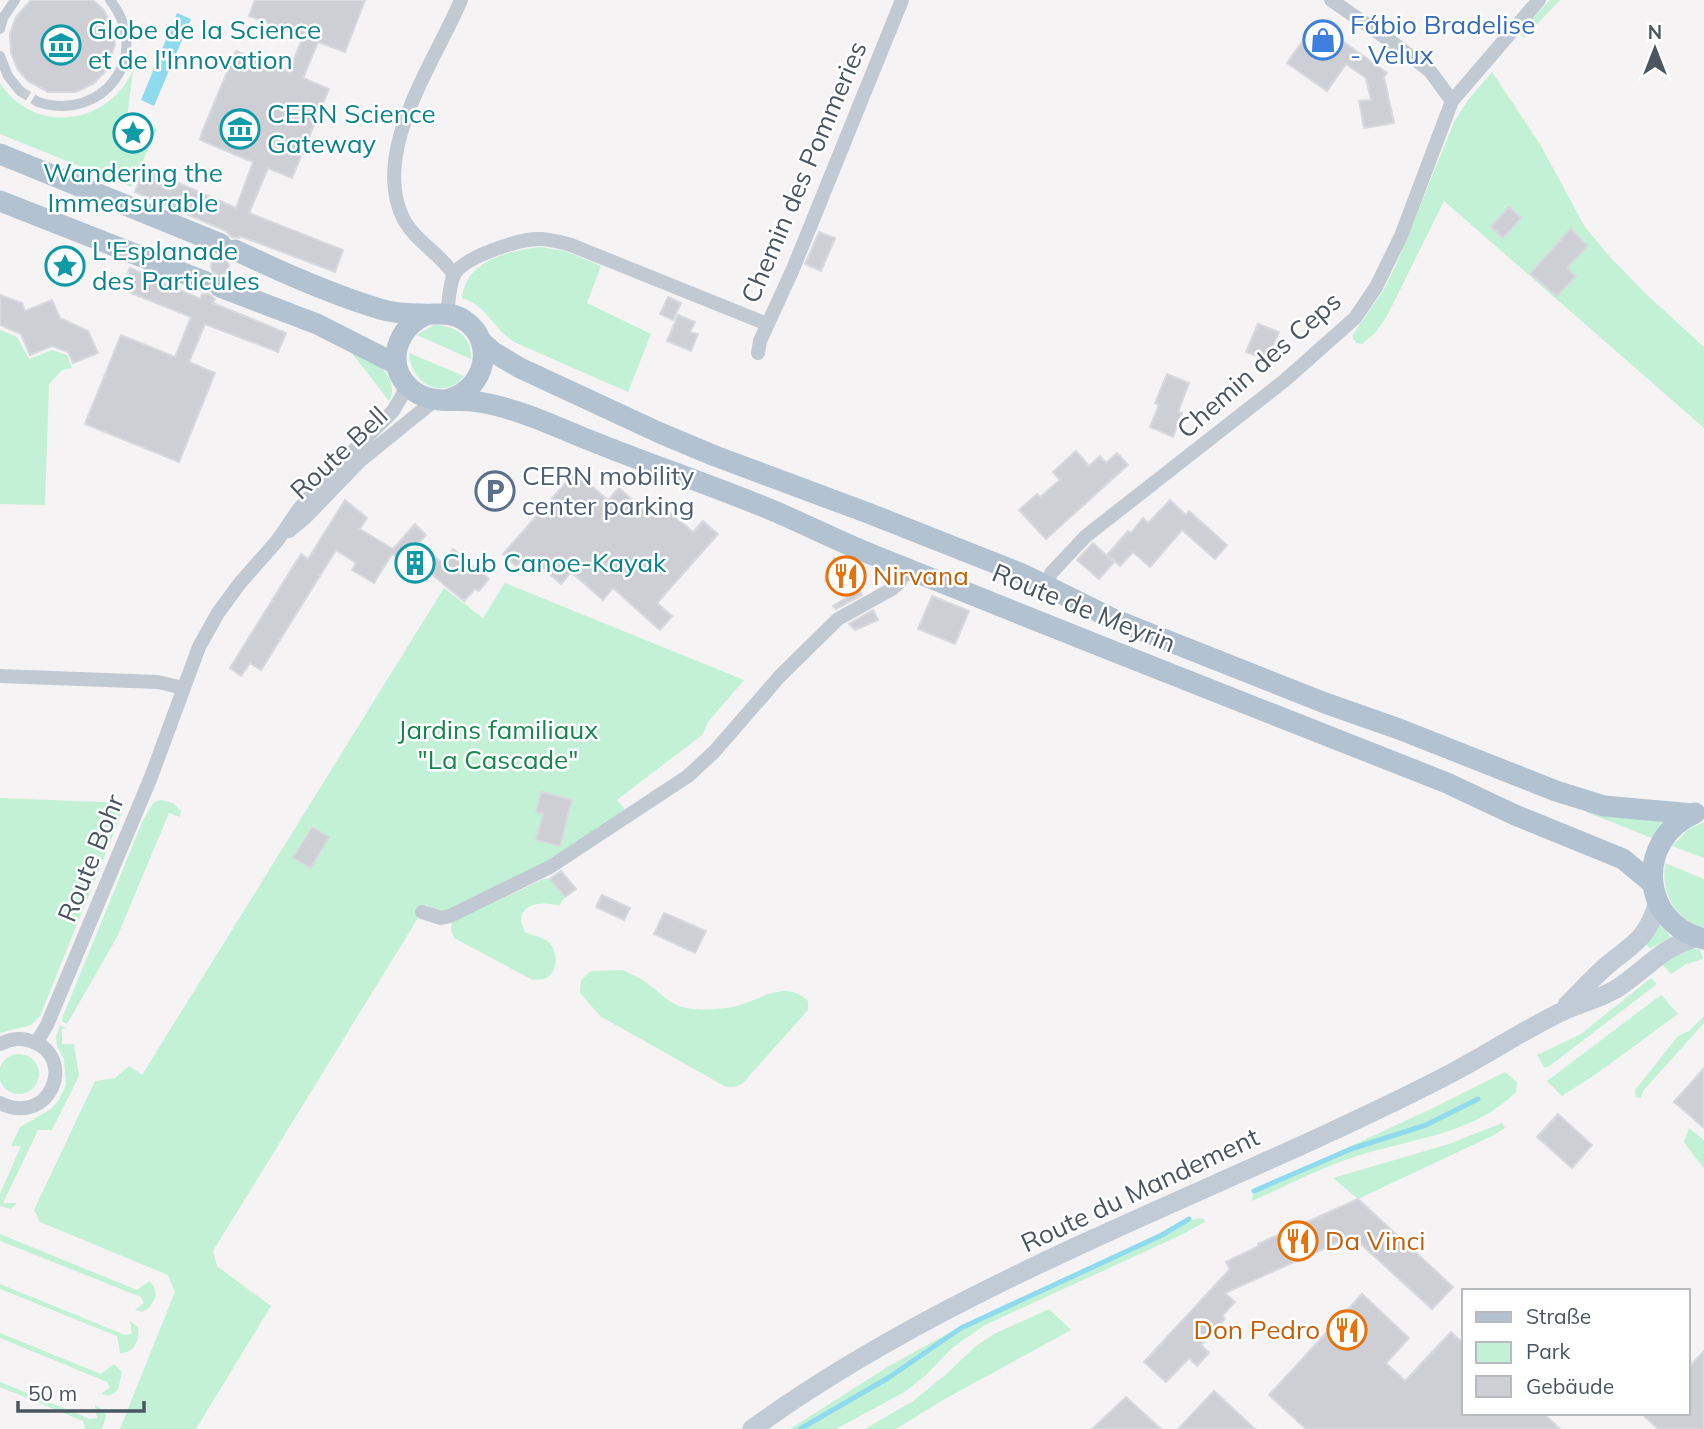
<svg xmlns="http://www.w3.org/2000/svg" width="1704" height="1429" font-family="Mulish,sans-serif">
<style>
.green{fill:#c3f1d5}
.water{fill:#90daee}
.lines{fill:none;stroke-linecap:round;stroke-linejoin:round}
.stream{stroke:#90daee;stroke-width:5}
.building{fill:#cdcfd5;stroke:#d7d9de;stroke-width:2}
.pedestrian-tunnel{stroke:#caccce;stroke-width:10;stroke-dasharray:10 5;stroke-linecap:butt}
.pedestrian{stroke:#c1cad2;stroke-width:10}
.minor{stroke:#c1cad2;stroke-width:14}
.secondary{stroke:#c1cbd6;stroke-width:19}
.primary{stroke:#b3c2d1;stroke-width:21}
.labels{text-anchor:middle;stroke-width:5;stroke-linejoin:round;paint-order:stroke}
.shop-label{font-size:26px;fill:#366cbe;stroke:#fff;text-anchor:start}
.culture-label{font-size:26px;fill:#0d838f;stroke:#fff;text-anchor:start}
.street-label{font-size:26px;fill:#4a5661;stroke:#fff}
.service-label{font-size:26px;fill:#4e5e75;stroke:#fff;text-anchor:start}
.food-label{font-size:26px;fill:#c56008;stroke:#fff;text-anchor:start}
.park-label{font-size:26px;fill:#17864f;stroke:#fff}
</style>
<rect width="100%" height="100%" fill="#f5f3f3"/>
<!-- green -->
<path class="green" d="M1550,0H1560L1524,38L1519,33Z
M133,70L127,117L157,129L131,187L0,134V83C34,136 109,125 133,70Z
M1492,72L1541,146L1585,227L1610,257L1646,294L1704,347V428L1444,201L1387,316L1375,333L1362,344L1356,343L1352,336L1383,291L1397,263L1454,122L1468,100Z
M540,247L565,251L601,266L587,303L651,334L628,392L514,342C494,329 486,305 462,298C466,260 508,251 540,247Z
M434,325C455,325 472,336 471,359L417,335Z
M0,330L17,337L29,359L52,350L67,355L72,368L62,370L49,384L45,505L0,504Z
M351,352C358,355 367,357 373,361C386,368 398,387 389,401Z
M409,353L464,376C443,402 410,383 409,353Z
M505,583L744,680L708,722L702,735L617,800L627,812L566,852L443,913L426,905L213,1251L217,1266L271,1306L196,1429H120L175,1292L168,1275L40,1222L34,1210L95,1081L115,1078L129,1066L142,1075L444,588L483,618Z
M0,798L126,803L40,1016L31,1025L0,1033Z
M161,800L173,803L181,811L180,817L169,813L117,937L67,1024L62,1021L63,1016L144,818L154,802Z
M1586,810L1665,821L1652,838L1586,812Z
M1704,822V858L1672,846L1689,829Z
M1665,863L1704,879V928C1674,919 1661,892 1665,863Z
M544,879H550L565,897L559,906C547,901 521,902 521,920C521,924 524,928 525,932C532,936 540,936 546,940C559,948 560,973 544,979C541,980 536,979 533,980L454,938L451,930L452,922Z
M1658,924H1660L1671,937L1650,949L1646,944Z
M1687,949H1700L1703,959L1686,964L1671,974L1661,963Z
M623,970C631,974 640,978 647,983C663,995 673,1008 694,1009C706,1010 725,1009 737,1006C762,999 785,979 808,1001V1010L742,1084L734,1087H726L600,1016L580,993L581,980L591,971Z
M1651,978L1657,984L1548,1067H1544L1537,1055L1581,1034Z
M1661,995L1678,1014L1596,1074L1562,1096L1547,1081Z
M1704,1016V1023L1643,1091L1641,1098L1636,1097L1635,1090L1678,1036L1689,1031Z
M60,1025L66,1028L62,1029V1044H74L79,1076L52,1130H38L3,1203H17L11,1209L0,1206V1194L21,1146H11L20,1127L51,1109L59,1100L66,1085L64,1059L57,1046L56,1037Z
M-1 1074a20 20 0 1 1 40 0a20 20 0 1 1-40 0Z
M1505,1072L1517,1082L1516,1092C1475,1134 1410,1139 1357,1156C1321,1167 1287,1186 1252,1201L1253,1194L1258,1189L1431,1109Z
M1502,1123L1505,1128L1496,1134L1358,1199L1333,1178L1449,1144Z
M1689,1128L1704,1140V1169L1684,1142Z
M1203,1218L1205,1222L1181,1235L985,1325L952,1348L926,1375L906,1391L836,1429H790L889,1366L963,1325L1186,1221Z
M0,1234L137,1290L149,1281L154,1286L156,1296L149,1308L142,1312L135,1310L144,1303L141,1297L0,1241Z
M0,1284L125,1335L132,1334L130,1321L138,1327C140,1341 134,1353 120,1353L117,1336L0,1289Z
M1049,1309L1071,1330L943,1400L896,1429H865L913,1401L944,1376L976,1346L994,1334Z
M0,1333L101,1374L114,1364L122,1372L118,1390L109,1396L101,1394L110,1387L107,1382L0,1338Z
M0,1382L90,1419L97,1418L95,1405L104,1411L106,1416L102,1429H85L83,1421L0,1387Z"/>
<!-- water -->
<path class="water" d="M177,13L191,19L154,106L141,100Z"/>
<g class="lines">
<!-- stream -->
<path class="stream" d="M1254,1191L1351,1149L1426,1125L1478,1099
M800,1429L888,1378L961,1328L1162,1235L1189,1219"/>
</g>
<!-- building -->
<path class="building" d="M31,0H93L104,10L112,26L115,45L106,71L93,84L76,92H48L28,81L18,70L11,53L10,34L16,17Z
M255,0H365L345,52L318,42L303,78L329,89L292,178L268,168L249,213L343,250L335,272L240,236L239,238L232,237L226,231L135,192L144,168L236,208L253,162L200,140L202,132L236,51L289,72L303,36L249,16Z
M1316,22L1387,73L1384,77L1394,123L1364,128L1359,101L1371,100L1366,78L1346,64L1327,91L1287,63Z
M1509,207L1521,218L1503,238L1491,227Z
M1571,228L1587,246L1567,268L1576,276L1557,296L1530,274Z
M819,232L835,238L821,271L805,264Z
M211 266a9 9 0 1 1 18 0a9 9 0 1 1-18 0Z
M130,268L200,299L202,294H209L215,299L213,303L286,333L278,352L205,324L189,362L215,373L179,462L85,424L121,335L175,357L191,317L121,289Z
M0,295L22,303L25,311L52,300L60,318L88,331L98,353L73,363L68,352L52,346L30,355L21,334L0,325Z
M668,297L681,303L673,320L660,314Z
M678,315L695,322L690,332L698,334L691,351L667,341Z
M1258,324L1279,332L1267,360L1246,352Z
M1167,374L1189,383L1178,412L1182,413L1173,437L1150,427L1159,405L1155,403Z
M1076,451L1089,466L1100,456L1106,463L1117,453L1128,465L1046,539L1019,510L1037,494L1040,497L1060,480L1053,472Z
M575,472L608,500L619,488L650,516L660,504L693,532L703,521L718,534L657,603L672,616L660,630L613,588L603,600L571,572L561,584L528,555L517,567L503,554Z
M345,500L367,518L360,529L393,549L415,524L426,535L419,543L441,562L453,549L489,579L479,591L475,589L464,601L422,566L419,571L392,554L374,583L352,570L356,563L336,550L261,670L250,663L241,676L230,668L301,554L308,559Z
M1170,500L1186,515L1189,511L1227,545L1215,559L1182,530L1150,567L1133,552L1120,566L1107,555L1128,531L1131,533L1143,518L1148,523Z
M1093,543L1114,562L1099,579L1077,560Z
M834,558L864,569L855,593L825,581Z
M859,590L862,595L836,609L833,606Z
M932,596L969,611L955,644L918,629Z
M873,610L878,620L855,630L849,624Z
M541,792L572,800L560,846L536,840L543,814L536,812Z
M312,827L329,837L311,868L293,858Z
M561,871L576,889L565,897L550,879Z
M602,895L630,908L624,920L596,907Z
M664,913L706,931L695,953L654,934Z
M1704,1068V1128L1674,1102Z
M1558,1114L1592,1145L1572,1168L1537,1137Z
M1358,1199L1453,1287L1432,1309L1352,1236L1225,1293L1235,1302L1222,1316L1225,1319L1201,1345L1209,1353L1197,1366L1189,1358L1166,1382L1144,1362L1230,1269L1226,1262L1259,1246L1258,1244Z
M1362,1294L1409,1338L1386,1363L1405,1381L1451,1332L1464,1344V1413H1543L1560,1429H1306L1269,1395Z
M1704,1351V1429H1658L1641,1413H1688V1368Z
M1214,1391L1255,1429H1178Z
M1126,1397L1161,1429H1092Z"/>
<g class="lines">
<!-- pedestrian-tunnel -->
<path class="pedestrian-tunnel" d="M20,91L38,102"/>
<!-- pedestrian -->
<path class="pedestrian" d="M0,29L3,18L15,0
M0,56L8,76L20,91
M38,102C103,123 154,55 110,0"/>
<!-- minor -->
<path class="minor" d="M1331,0L1392,42L1430,71L1452,101
M454,275C441,254 416,242 404,220C369,153 435,62 461,0
M447,313C449,302 449,285 454,275C463,257 519,239 539,239C550,239 560,242 571,245L767,324
M758,353L760,341L793,269L902,0
M289,531L306,517L361,460L435,400
M1045,584L1052,572L1086,536L1284,381L1355,318L1376,287L1401,236L1452,101L1539,0
M0,676L158,682L183,688
M422,912L441,918L450,916L550,867L688,776L714,752L780,676L838,619L892,589L899,583L907,568
M37,1042L47,1025L151,777L199,647L218,613L240,583L277,541L299,509L332,472L393,411L403,394L405,383
M0,1044C10,1039 20,1037 31,1041C78,1056 51,1128 0,1103"/>
<!-- secondary -->
<path class="secondary" d="M1567,1005C1579,993 1590,981 1603,969C1631,944 1646,943 1658,902
M752,1429C962,1277 1211,1196 1440,1079C1480,1059 1517,1034 1557,1014C1576,1004 1598,1000 1616,989C1645,971 1663,945 1697,938"/>
<!-- primary -->
<path class="primary" d="M0,154L221,244
M0,201L206,282
M235,250C281,272 330,294 380,309C393,313 408,314 422,314C437,315 450,311 464,320C497,342 485,389 449,399
M220,287L317,324L396,364
M426,315C397,327 384,365 410,388C429,406 456,398 479,402C521,409 560,429 599,444C657,467 716,487 774,511C807,525 840,542 873,555C1064,632 1255,708 1447,783L1515,815L1623,859L1653,884
M481,341L493,352L520,368L660,433L715,456L868,513L1020,573L1113,619L1325,703L1399,729L1556,791L1604,806L1693,814
M1695,813C1635,839 1639,923 1704,939"/>
</g>
<!-- icons -->
<defs>
<g id="shop-ring" transform="scale(2.0125)"><circle r="9.5" fill="#fff" stroke="#3f7fe0" stroke-width="1.5"/><path d="M-5-2.5h2.3a2.7 3.5 0 0 1 5.4 0H5L5.5 6h-11ZM-1.5-2.5h3a1.5 2.3 0 0 0-3 0Z" fill="#3f7fe0"/></g>
<g id="museum-ring" transform="scale(2.0125)"><circle r="9.5" fill="#fff" stroke="#0f9aa8" stroke-width="1.5"/><path d="M0-6L6-3V-2H-6V-3ZM-5-1h2V3h-2ZM-1-1h2V3h-2ZM3-1h2V3H3ZM-6 4H6V6H-6Z" fill="#0f9aa8"/></g>
<g id="sight-ring" transform="scale(2.0125)"><circle r="9.5" fill="#fff" stroke="#0f9aa8" stroke-width="1.5"/><path d="M0-6L1.8-2.2L6-1.7L2.9 1.2L3.7 5.4L0 3.3L-3.7 5.4L-2.9 1.2L-6-1.7L-1.8-2.2Z" fill="#0f9aa8"/></g>
<g id="parking-ring" transform="scale(2.0125)"><circle r="9.5" fill="#fff" stroke="#5c6f8a" stroke-width="1.5"/><path d="M-3.5-5.5H1a3.5 3.5 0 0 1 0 7H-1V5.5H-3.5ZM-1-3.4V-.6H.8a1.4 1.4 0 0 0 0-2.8Z" fill="#5c6f8a"/></g>
<g id="building-ring" transform="scale(2.0125)"><circle r="9.5" fill="#fff" stroke="#0f9aa8" stroke-width="1.5"/><path d="M-4-6H4V6H1V3H-1V6H-4ZM-2.5-4.3h1.7v1.8h-1.7ZM.8-4.3h1.7v1.8H.8ZM-2.5-1h1.7V.8h-1.7ZM.8-1h1.7V.8H.8Z" fill="#0f9aa8"/></g>
<g id="restaurant-ring" transform="scale(2.0125)"><circle r="9.5" fill="#fff" stroke="#e8710a" stroke-width="1.5"/><path d="M-5-6h1v4h1v-4h1v4h1v-4h1v5L-1.5 .5V6h-2V.5L-5-1ZM5-6V6H3V1.5H1.5Q1.5-4 5-6Z" fill="#e8710a"/></g>
</defs>
<g fill-rule="evenodd">
<use href="#shop-ring" x="1323" y="40"/>
<use href="#museum-ring" x="61" y="45"/>
<use href="#museum-ring" x="240" y="129"/>
<use href="#sight-ring" x="133" y="133"/>
<use href="#sight-ring" x="65" y="266"/>
<use href="#parking-ring" x="495" y="491"/>
<use href="#building-ring" x="415" y="563"/>
<use href="#restaurant-ring" x="846" y="576"/>
<use href="#restaurant-ring" x="1298" y="1241"/>
<use href="#restaurant-ring" x="1347" y="1330"/>
</g>
<g class="labels">
<!-- shop labels -->
<g class="shop-label">
<text x="1350" y="34">Fábio Bradelise<tspan x="1350" dy="30">- Velux</tspan></text>
</g>
<!-- culture labels -->
<g class="culture-label">
<text x="88" y="39">Globe de la Science<tspan x="88" dy="30">et de l'Innovation</tspan></text>
<text x="267" y="123">CERN Science<tspan x="267" dy="30">Gateway</tspan></text>
<text x="133" y="182" text-anchor="middle">Wandering the<tspan x="133" dy="30">Immeasurable</tspan></text>
<text x="92" y="260">L'Esplanade<tspan x="92" dy="30">des Particules</tspan></text>
<text x="442" y="572">Club Canoe-Kayak</text>
</g>
<!-- street labels -->
<g class="street-label">
<text transform="translate(804 172) rotate(-67)" y="9">Chemin des Pommeries</text>
<text transform="translate(1259 365) rotate(-41)" y="9">Chemin des Ceps</text>
<text transform="translate(339 453) rotate(-43)" y="9">Route Bell</text>
<text transform="translate(1084 608) rotate(22)" y="9">Route de Meyrin</text>
<text transform="translate(91 858) rotate(-68)" y="9">Route Bohr</text>
<text transform="translate(1140 1190) rotate(-25)" y="9">Route du Mandement</text>
</g>
<!-- service labels -->
<g class="service-label">
<text x="522" y="485">CERN mobility<tspan x="522" dy="30">center parking</tspan></text>
</g>
<!-- food labels -->
<g class="food-label">
<text x="873" y="585">Nirvana</text>
<text x="1325" y="1250">Da Vinci</text>
<text x="1320" y="1339" text-anchor="end">Don Pedro</text>
</g>
<!-- park labels -->
<g class="park-label">
<text x="498" y="739">Jardins familiaux<tspan x="498" dy="30">"La Cascade"</tspan></text>
</g>
</g>
<!-- legend -->
<rect x="1462" y="1289" width="228" height="126" fill="#ffffff" stroke="#b7bbc0" stroke-width="2"/>
<rect x="1476" y="1312" width="35" height="10" fill="#b3c2d1" stroke="#b7bbc0" stroke-width="2"/>
<text x="1526" y="1324" font-size="21" fill="#4a5661">Straße</text>
<rect x="1476" y="1342" width="35" height="21" fill="#c3f1d5" stroke="#b7bbc0" stroke-width="2"/>
<text x="1526" y="1359" font-size="21" fill="#4a5661">Park</text>
<rect x="1476" y="1376" width="35" height="21" fill="#cdcfd5" stroke="#b7bbc0" stroke-width="2"/>
<text x="1526" y="1394" font-size="21" fill="#4a5661">Gebäude</text>
<!-- north arrow -->
<g transform="translate(1655 49)" stroke="#ffffff" stroke-width="5" paint-order="stroke">
<path d="M0-5L12 26L0 18L-12 26Z" fill="#4a5661"/>
<text y="-10" font-size="19" font-weight="bold" text-anchor="middle" fill="#4a5661">N</text>
</g>
<!-- scale -->
<path d="M18 1401v10h126v-10" fill="none" stroke="#4a5661" stroke-width="3.5"/>
<text x="28" y="1401" font-size="21" fill="#4a5661" stroke="#ffffff" stroke-width="5" paint-order="stroke">50 m</text>
</svg>
